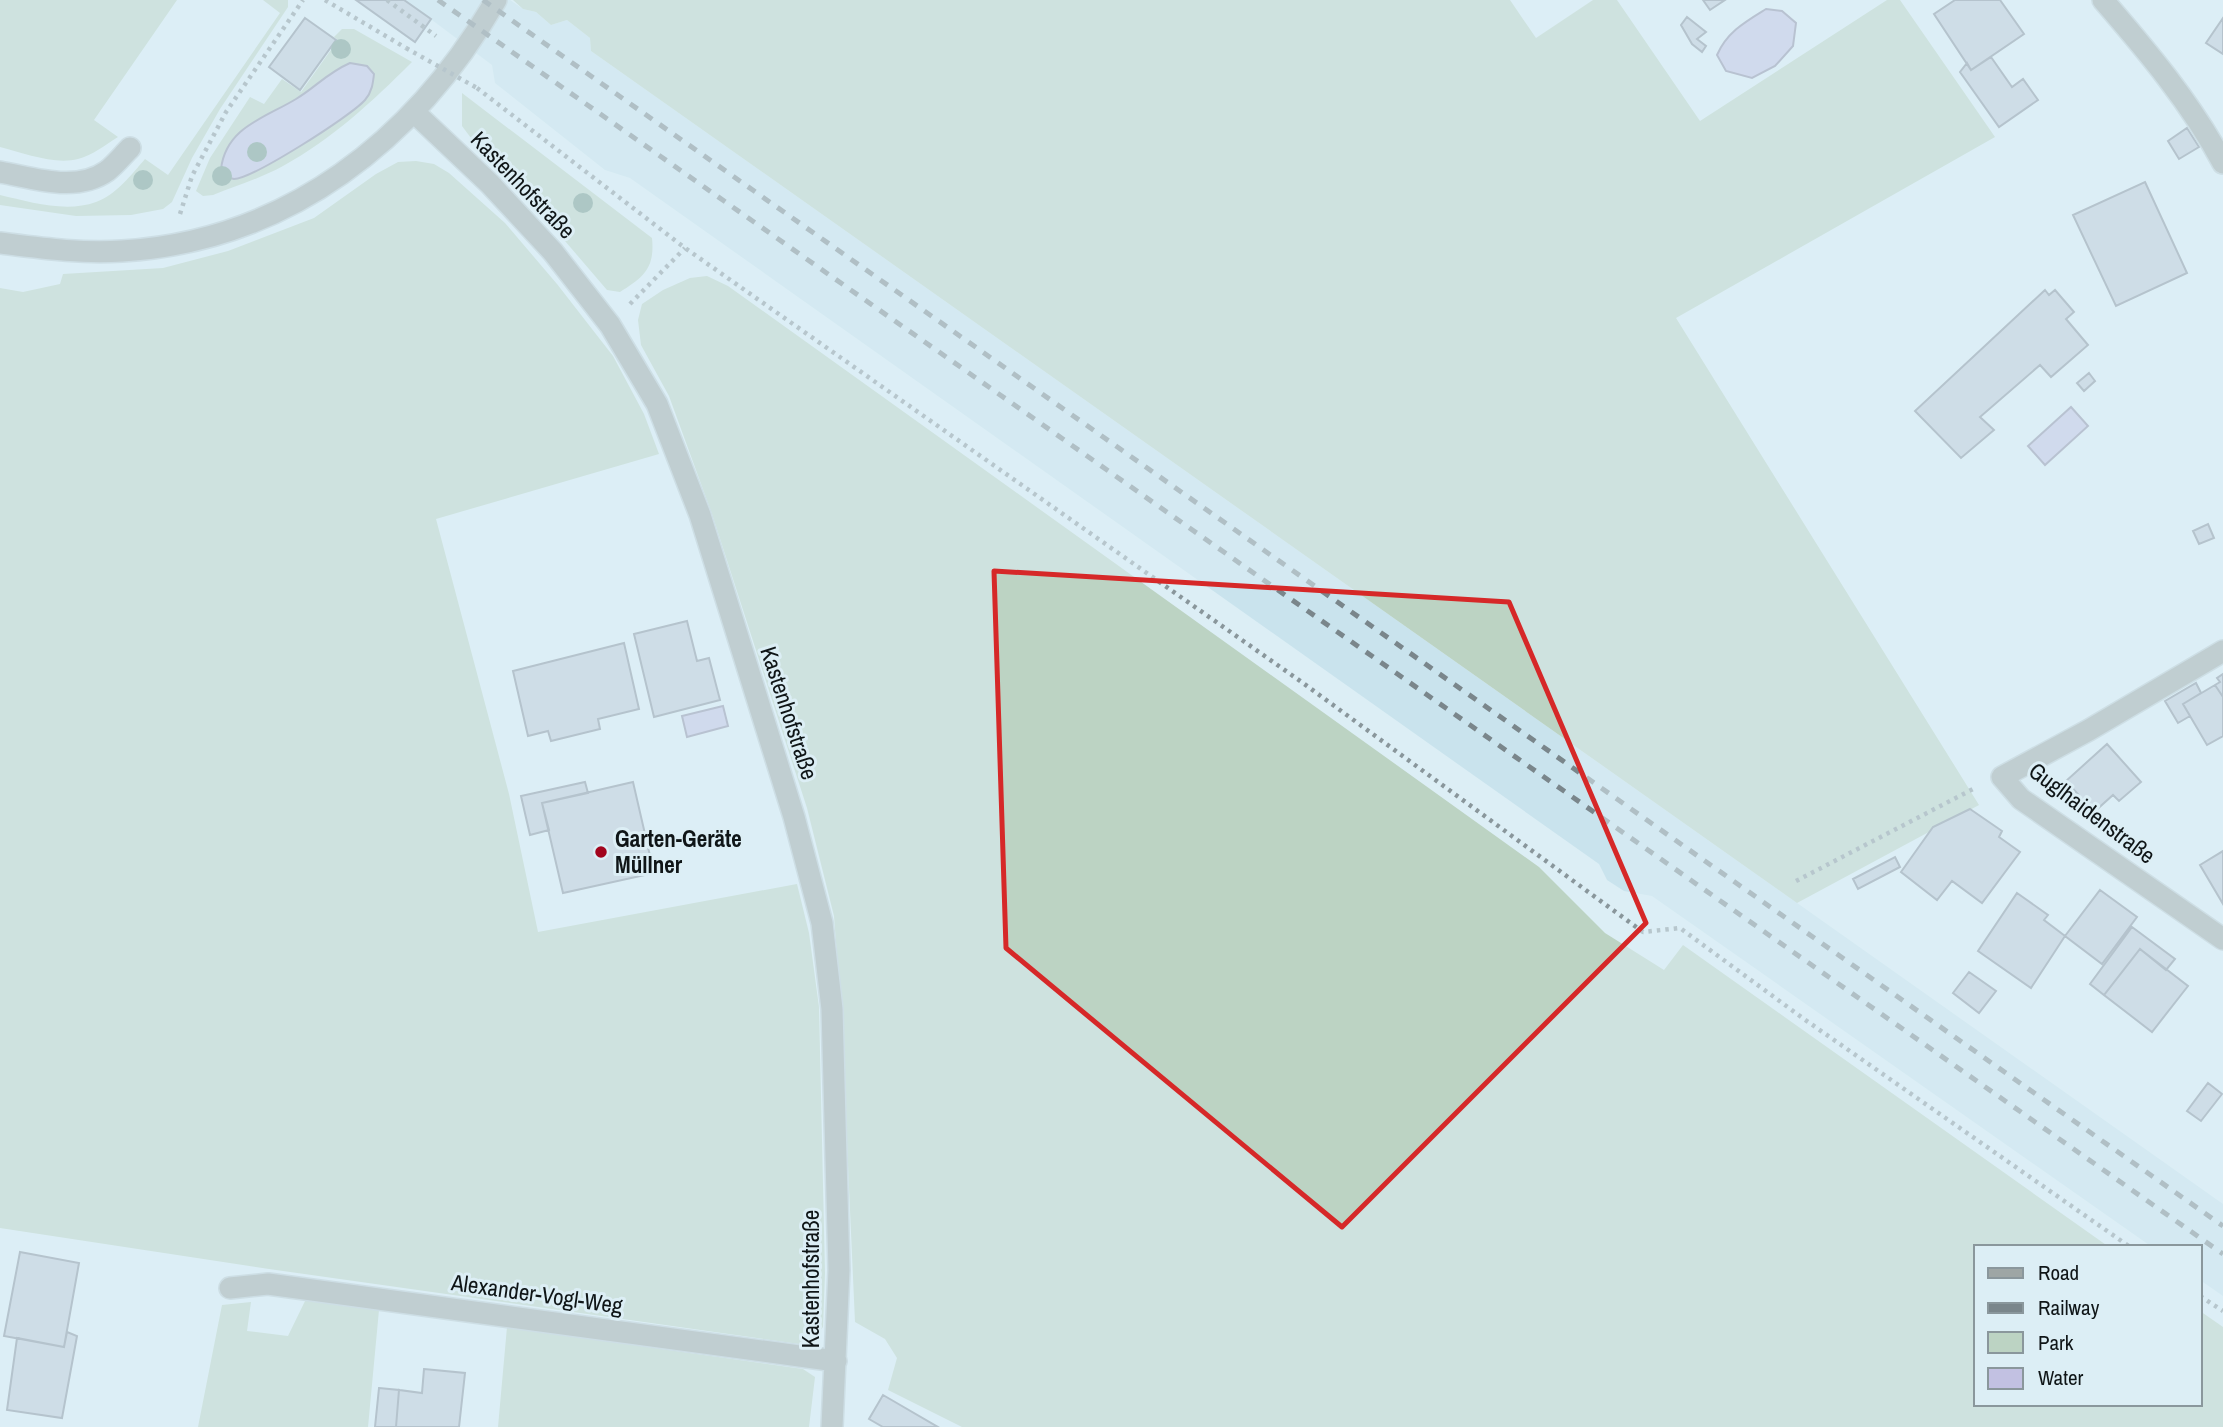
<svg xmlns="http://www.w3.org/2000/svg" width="2223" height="1427" font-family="'Archivo Narrow',sans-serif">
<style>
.built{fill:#c9e3ed}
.green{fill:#bcd3c3}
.water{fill:#c2c1e2;stroke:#8c8da5;stroke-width:2}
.building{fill:#bdc8d5;stroke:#858f9b;stroke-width:2}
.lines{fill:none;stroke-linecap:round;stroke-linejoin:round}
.lane-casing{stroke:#bbcbd1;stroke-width:24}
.street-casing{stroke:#bbcbd1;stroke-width:24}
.path{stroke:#89969b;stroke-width:4.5;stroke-dasharray:3.5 5;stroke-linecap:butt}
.lane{stroke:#9ea6a5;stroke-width:21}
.street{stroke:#9ea6a5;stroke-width:21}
.rail{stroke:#7a868b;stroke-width:5;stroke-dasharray:9 9;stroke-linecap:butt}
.path-bridge{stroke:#89969b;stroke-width:4.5;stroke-dasharray:3.5 5;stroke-linecap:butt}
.tree{fill:#74988b}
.marked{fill:none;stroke:#d62828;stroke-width:5;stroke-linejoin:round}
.poi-dot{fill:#a2041d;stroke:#dceef5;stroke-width:2.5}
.labels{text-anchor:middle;stroke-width:6;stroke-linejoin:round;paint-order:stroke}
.street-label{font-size:23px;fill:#0f1517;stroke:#dceef5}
.poi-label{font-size:23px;font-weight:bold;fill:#0f1517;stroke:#dceef5;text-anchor:start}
</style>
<rect width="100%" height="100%" fill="#dceef5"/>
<!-- built -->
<path class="built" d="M356,0H510L523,9L536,12L551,25L567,20L590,38L591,51L2223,1204V1296L2200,1280V1247H2152L1652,896L1624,891L1607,880L1599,864L630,178L605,170L495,83L492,65L432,20L415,42Z"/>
<!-- green -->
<path class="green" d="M0,0H177L94,120L118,137C105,145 93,155 78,159C54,165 24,153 0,147Z
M263,0H288V7L220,109L192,158L172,202L163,209L131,215L76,216L0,205V195C30,202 66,213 96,202C116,195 132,174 145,159L168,175L280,13Z
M513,0H1510L1536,38L1593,0H1617L1700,121L1887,0H1900L1995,137L1676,318L1979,805L1797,903L591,51L590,38L567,20L551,25L536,12L523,9Z
M342,29H354L412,62C372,102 332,139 283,166C261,178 236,186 213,195L203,196L196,191L210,158L250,97L264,104L282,79L301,92L338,40L334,37Z
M462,93L652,238C655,268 644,277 620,292L607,290L517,185L474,142L462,126Z
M416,161L434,164L449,173L505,223L557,284L613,356L644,414L659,454L436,519L509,794L538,932L797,884L809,933L819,1007L825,1273L823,1327L813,1340L799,1344L269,1269L0,1228V288L23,292L60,284L63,274L163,268L228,251L314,218L376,174L398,162Z
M707,276L728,286L1539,867L1605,933L1664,970L1683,945L2109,1247H1976V1404H2200V1311L2223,1327V1427H962L888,1390L897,1358L885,1339L855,1322L841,1008L834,916L807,808L712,514L669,396L641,345L638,320L642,304L663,290L690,278Z
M306,1299L379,1310L368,1427H198L222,1305L251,1302L247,1331L288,1336Z
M507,1327L803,1369L815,1377L809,1427H498Z"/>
<!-- water -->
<path class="water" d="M1766,9L1782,11L1796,23L1793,46L1775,66L1752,78L1726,71L1717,55C1727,32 1745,22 1766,9Z
M350,63L367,66L374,74C373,83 372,92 365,100C351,116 252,179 234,179C227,178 224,174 221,169C226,127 265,118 296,99C316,87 327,73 350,63Z
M2071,407L2088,426L2045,465L2028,446Z
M723,706L728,726L687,737L682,716Z"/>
<!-- building -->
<path class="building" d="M356,0H404L431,19L415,42Z
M1703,0H1725L1710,10Z
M1955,0H2000L2024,34L1971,70L1934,14Z
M1687,17L1706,32L1697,39L1706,46L1702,52L1692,44L1681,25Z
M305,18L336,40L300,90L269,67Z
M2223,18V54L2206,43Z
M1991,57L2012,87L2023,79L2038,100L1999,127L1960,72L1967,63L1971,70Z
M2187,128L2199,147L2179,159L2168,141Z
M2145,182L2187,273L2116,306L2073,215Z
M2045,290L2049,295L2055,290L2074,312L2066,319L2088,345L2051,377L2040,365L1980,417L1994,430L1961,458L1915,411Z
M2089,373L2095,381L2084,391L2077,383Z
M2208,524L2214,538L2199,544L2193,531Z
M687,621L697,661L709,658L720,700L654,717L634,634Z
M624,643L639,709L598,719L600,729L551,741L548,731L528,736L513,671Z
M2223,674V697L2215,685L2220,682L2217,678Z
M2196,683L2201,693L2183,704L2190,716L2178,723L2165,701Z
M2215,685L2223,697V736L2207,745L2183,704Z
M2107,744L2141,782L2119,801L2113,795L2094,812L2066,781Z
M585,782L588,793L542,803L549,830L530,835L521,796Z
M633,782L654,873L563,893L542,803Z
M1970,809L2002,831L1999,837L2020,852L1982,903L1952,881L1937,900L1901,872L1933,827Z
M2223,851V904L2200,865Z
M1895,857L1900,867L1858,889L1853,879Z
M2100,890L2137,917L2102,964L2065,936Z
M2017,893L2048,915L2044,920L2065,936L2031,988L1978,951Z
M2132,927L2175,959L2166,970L2140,949L2104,995L2090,984Z
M2140,949L2188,986L2152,1032L2104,995Z
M1969,972L1996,991L1979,1013L1953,993Z
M2208,1083L2222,1094L2201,1121L2187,1111Z
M20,1252L79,1263L64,1347L4,1336Z
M67,1332L77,1336L62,1418L7,1410L17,1338L64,1347Z
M424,1369L465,1373L459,1427H396L399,1390L422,1393Z
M379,1388L399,1390L396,1427H375Z
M883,1395L938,1427H883L869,1419Z"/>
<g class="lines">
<!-- lane casing -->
<g class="lane-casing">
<path id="lane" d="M0,172C34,178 76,193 107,171C115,165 123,155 130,148"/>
</g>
<!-- street casing -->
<g class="street-casing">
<path id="street" d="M2103,0C2147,51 2191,103 2223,163
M415,113L490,184L553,252L610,325L657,404L700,515L794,817L822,923L832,1009L839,1270L832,1427
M0,243C40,248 82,254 122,251C288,241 416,139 496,0
M2223,651L2089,730L2002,777L2021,799L2223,939
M230,1288L268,1284L836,1361"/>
</g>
<!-- path -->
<path class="path" d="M325,0L406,48
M387,0L436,36
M477,88L685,248L1303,683L1643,932L1680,928L1804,1019L2130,1247
M180,214L192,176L226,112L303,0
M630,304L685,248
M1796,881L1975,788
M2200,1296L2223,1311"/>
<!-- lane -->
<use href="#lane" class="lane"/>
<!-- street -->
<use href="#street" class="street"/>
<!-- rail -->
<path class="rail" d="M438,0L2223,1254
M483,0L2223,1226"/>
<!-- path-bridge -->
<path class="path-bridge" d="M406,48L477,88"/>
</g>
<!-- trees -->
<g class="tree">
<circle cx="341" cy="49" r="10"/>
<circle cx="257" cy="152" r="10"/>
<circle cx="222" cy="176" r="10"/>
<circle cx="143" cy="180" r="10"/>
<circle cx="583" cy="203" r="10"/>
</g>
<!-- marked area -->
<path d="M0 0H2223V1427H0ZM994,571L1509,602L1646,923L1342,1227L1006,948Z" fill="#dceef5" fill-opacity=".55" fill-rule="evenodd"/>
<path class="marked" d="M994,571L1509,602L1646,923L1342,1227L1006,948Z"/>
<!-- markers -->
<circle class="poi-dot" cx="601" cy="852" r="7"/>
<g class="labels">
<!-- street labels -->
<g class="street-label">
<text transform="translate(523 185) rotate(46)" y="8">Kastenhofstraße</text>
<text transform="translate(789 713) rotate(72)" y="8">Kastenhofstraße</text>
<text transform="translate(2092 813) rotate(37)" y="8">Guglhaidenstraße</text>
<text transform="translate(811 1279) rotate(-90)" y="8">Kastenhofstraße</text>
<text transform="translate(537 1294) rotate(8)" y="8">Alexander-Vogl-Weg</text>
</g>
<!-- poi labels -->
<g class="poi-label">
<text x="615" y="847">Garten-Geräte<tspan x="615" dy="26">Müllner</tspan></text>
</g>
</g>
<!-- legend -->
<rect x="1974" y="1245" width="228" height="161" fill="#dceef5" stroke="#8a979c" stroke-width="2"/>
<rect x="1988" y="1268" width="35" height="10" fill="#9ea6a5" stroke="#8a979c" stroke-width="2"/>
<text x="2038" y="1280" font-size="21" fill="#0f1517">Road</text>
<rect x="1988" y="1303" width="35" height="10" fill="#7a868b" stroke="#8a979c" stroke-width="2"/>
<text x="2038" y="1315" font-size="21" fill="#0f1517">Railway</text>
<rect x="1988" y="1332" width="35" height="21" fill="#bcd3c3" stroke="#8a979c" stroke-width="2"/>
<text x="2038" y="1350" font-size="21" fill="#0f1517">Park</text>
<rect x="1988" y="1368" width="35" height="21" fill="#c2c1e2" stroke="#8a979c" stroke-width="2"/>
<text x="2038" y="1385" font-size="21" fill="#0f1517">Water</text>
</svg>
